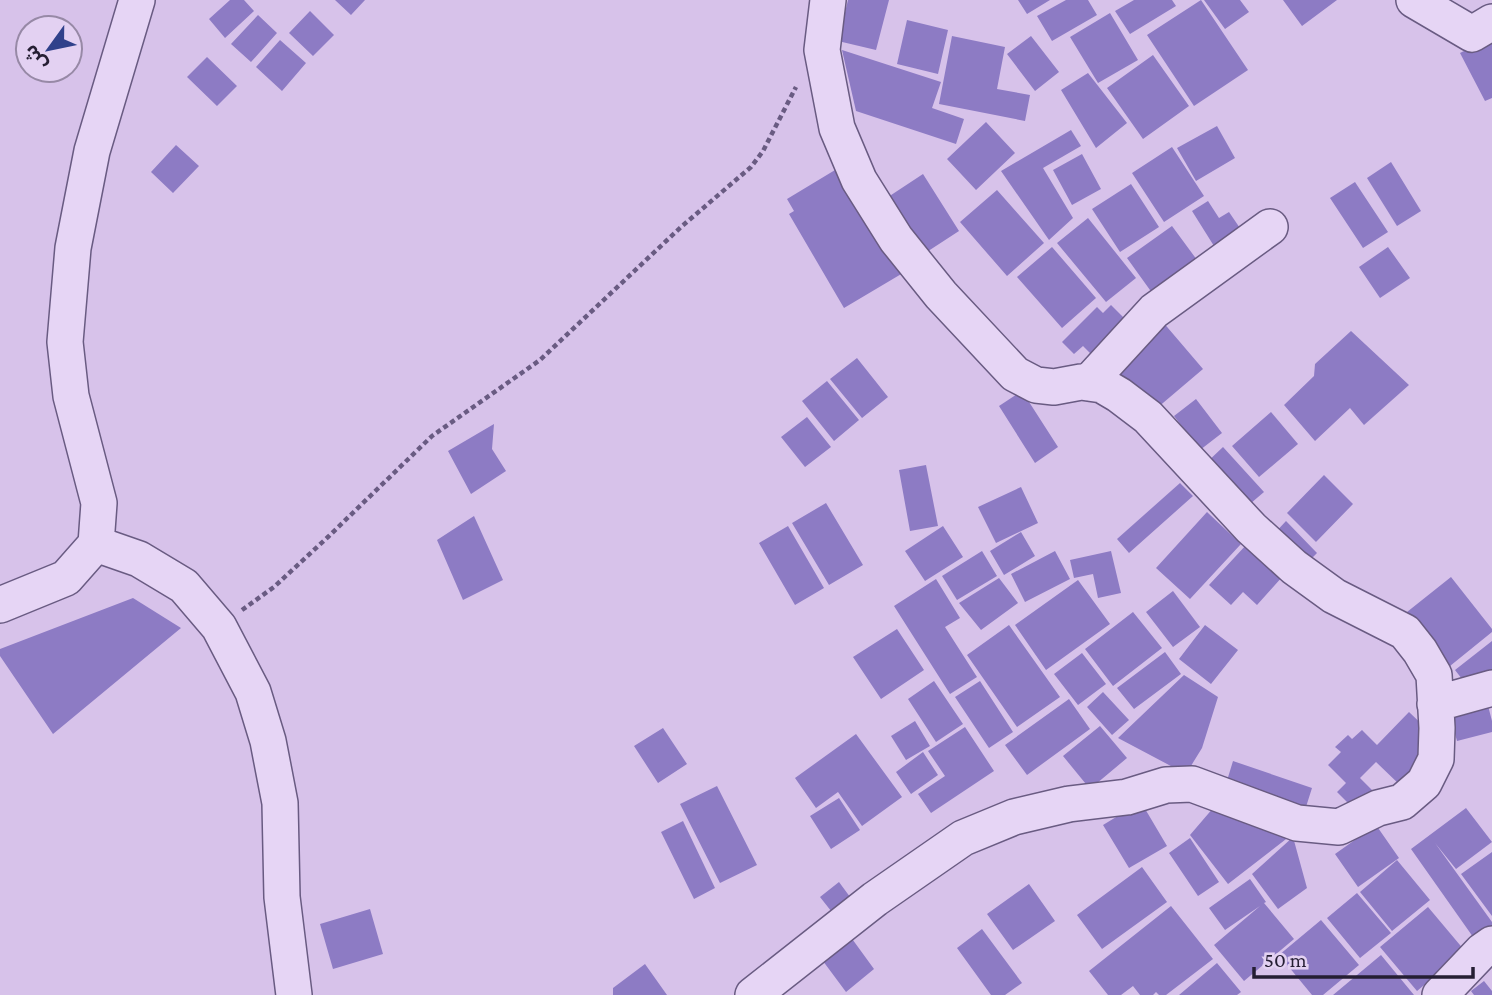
<svg xmlns="http://www.w3.org/2000/svg" width="1492" height="995" font-family="'Crimson Pro','Noto Sans Arabic',serif">
<style>
.building{fill:#8d7bc4}
.lines{fill:none;stroke-linecap:round;stroke-linejoin:round}
.street-casing{stroke:#695b82;stroke-width:38}
.path{stroke:#695b82;stroke-width:4.5;stroke-dasharray:5 3.5;stroke-linecap:butt}
.street{stroke:#e6d5f5;stroke-width:35}
</style>
<rect width="100%" height="100%" fill="#d7c2ea"/>
<!-- building -->
<path class="building" d="M230,0H244L254,11L225,38L209,19Z
M335,0H365L351,15Z
M848,0H889L876,50L838,41Z
M1018,0H1050L1027,14Z
M1066,0H1088L1097,15L1052,41L1037,16Z
M1134,0H1172L1176,6L1130,34L1115,11Z
M1201,0L1248,70L1194,106L1147,35Z
M1204,0H1240L1249,12L1225,29Z
M1283,0H1337L1302,26Z
M310,11L334,35L313,56L289,33Z
M1110,13L1138,60L1098,83L1070,37Z
M258,15L277,33L251,62L231,44Z
M907,20L948,30L938,74L897,64Z
M952,36L1005,47L997,89L1030,95L1025,121L939,104Z
M1031,36L1059,72L1035,91L1007,54Z
M1492,37V98L1485,101L1460,53Z
M280,40L306,63L282,91L256,67Z
M842,50L941,82L932,108L964,119L956,144L856,111Z
M1153,55L1189,106L1143,139L1107,88Z
M207,57L237,86L217,106L187,77Z
M1088,73L1127,123L1096,148L1061,90Z
M986,122L1015,153L976,190L947,159Z
M1217,126L1235,158L1196,181L1177,148Z
M1071,130L1081,146L1043,168L1073,218L1049,240L1001,171Z
M176,145L199,166L173,193L151,172Z
M1172,147L1204,196L1164,222L1132,173Z
M1082,154L1101,189L1072,205L1053,170Z
M1391,162L1421,211L1397,226L1367,178Z
M845,164L908,270L844,308L789,214L794,211L787,199Z
M923,174L959,231L916,259L879,203Z
M1355,182L1388,232L1363,248L1330,198Z
M1131,184L1159,227L1120,252L1092,209Z
M997,190L1044,243L1007,276L960,222Z
M1208,201L1219,218L1229,212L1246,237L1219,254L1192,211Z
M1088,218L1136,278L1106,302L1057,243Z
M1172,226L1200,264L1155,297L1127,258Z
M1052,247L1096,298L1062,328L1017,277Z
M1388,247L1410,278L1380,298L1359,267Z
M1111,305L1132,326L1098,361L1083,346L1074,354L1062,342L1097,307L1103,313Z
M1162,321L1203,369L1150,414L1109,366Z
M1351,331L1409,385L1364,425L1350,408L1315,441L1284,405L1314,376L1315,364Z
M857,358L888,397L862,418L830,379Z
M827,381L859,420L834,441L802,401Z
M1022,391L1058,447L1035,463L999,406Z
M1196,399L1222,433L1200,450L1174,416Z
M1271,412L1298,444L1259,477L1232,446Z
M807,417L831,447L805,467L781,437Z
M494,424L492,449L506,471L471,494L448,451Z
M1223,447L1264,492L1244,509L1204,465Z
M926,465L938,526L910,531L899,470Z
M1324,475L1353,504L1316,542L1287,513Z
M1180,483L1193,496L1129,553L1117,539Z
M1021,487L1038,523L996,543L978,507Z
M826,503L863,565L829,585L792,523Z
M1207,512L1241,544L1190,599L1156,568Z
M474,516L503,580L463,600L437,540Z
M1286,521L1317,553L1304,566L1273,535Z
M788,526L824,588L795,605L759,543Z
M943,526L963,557L925,581L905,551Z
M1021,532L1035,556L1004,575L990,551Z
M1247,544L1283,576L1257,605L1243,592L1231,605L1209,585Z
M982,551L997,576L957,600L942,576Z
M1055,551L1070,579L1025,602L1011,574Z
M1111,551L1121,593L1098,598L1093,574L1074,578L1070,560Z
M1451,577L1492,629V632L1450,666L1407,612Z
M999,578L1018,603L981,630L959,603Z
M936,579L960,618L945,627L977,677L950,694L894,606Z
M1078,580L1110,624L1046,670L1015,625Z
M1173,591L1200,627L1173,647L1146,612Z
M133,598L181,628L53,734L0,656V649Z
M1133,612L1162,648L1113,686L1085,649Z
M1009,625L1060,697L1017,727L967,655Z
M1205,625L1238,650L1211,684L1179,659Z
M897,629L924,670L881,699L853,657Z
M1492,641V670L1469,688L1455,670Z
M1165,652L1181,674L1134,709L1117,688Z
M1082,653L1106,684L1078,705L1054,674Z
M1184,675L1218,697L1202,748L1186,774L1118,738Z
M934,681L963,724L936,742L908,699Z
M980,681L1013,732L989,748L955,697Z
M1103,692L1129,720L1112,735L1087,707Z
M1486,698L1492,721V732L1457,741L1448,708Z
M1069,699L1090,729L1027,775L1005,745Z
M1409,712L1431,733L1422,764L1401,786L1376,762L1360,778L1372,790L1353,808L1337,792L1346,783L1328,765L1341,752L1335,747L1348,735L1352,739L1362,730L1377,745Z
M915,721L930,746L906,760L891,736Z
M1100,726L1127,758L1090,789L1063,756Z
M965,727L994,771L931,813L918,794L945,776L928,751Z
M663,728L687,764L658,783L634,746Z
M856,734L902,797L862,826L838,792L816,808L795,778Z
M923,752L938,775L911,794L896,772Z
M1233,761L1312,788L1305,810L1226,784Z
M717,786L757,865L720,883L680,804Z
M839,798L860,830L831,849L810,816Z
M1141,802L1167,846L1129,868L1103,825Z
M1214,807L1290,836L1228,884L1190,835Z
M1466,808L1492,842L1456,869L1435,843L1492,922V934L1478,944L1411,849Z
M683,821L715,888L694,899L661,832Z
M1376,825L1399,858L1358,887L1335,854Z
M1293,837L1307,888L1278,909L1252,874Z
M1190,838L1219,882L1198,896L1169,853Z
M1492,852V916L1461,874Z
M1397,860L1430,900L1392,931L1360,892Z
M1142,867L1167,902L1102,949L1077,915Z
M1250,879L1266,902L1264,903L1294,939L1244,981L1214,945L1260,906L1225,930L1209,908Z
M839,882L853,901L835,916L820,897Z
M1029,884L1055,921L1013,950L987,914Z
M1357,893L1391,933L1360,958L1327,918Z
M1171,906L1213,959L1166,995H1159L1156,992L1153,995H1140L1133,986L1121,995H1108L1089,971Z
M1428,907L1465,951L1417,991L1380,947Z
M370,909L383,954L333,969L320,924Z
M1321,920L1359,965L1323,995H1312L1279,955Z
M982,929L1022,983L1005,995H991L957,948Z
M850,936L874,969L846,992L820,957Z
M1381,955L1414,995H1333Z
M1217,963L1241,992L1237,995H1179Z
M645,964L667,995H613V988Z
M1484,981L1492,991V995H1474L1471,991Z"/>
<g class="lines">
<!-- street casing -->
<g class="street-casing">
<path id="street" d="M1414,0L1472,34L1492,22
M1088,383L1154,311L1270,227
M96,544L139,559L184,586L219,627L253,692L268,741L280,803L282,897L294,995
M0,605L66,578L96,544L99,503L71,396L65,342L73,248L92,151L137,0
M1435,704L1492,688
M753,995L875,899L963,838L1014,817L1069,804L1127,797L1166,785L1192,784L1297,823L1339,827L1378,808L1402,802L1424,783L1436,759L1437,728L1434,675L1420,651L1405,632L1334,596L1294,567L1251,528L1148,417L1119,395L1102,385L1081,382L1054,387L1036,385L1015,374L941,295L896,239L859,180L837,128L822,50L828,0
M1440,995L1482,951L1492,944"/>
</g>
<!-- path -->
<path class="path" d="M242,610L274,587L329,536L432,436L540,360L681,227L751,167L763,151L796,87"/>
<!-- street -->
<use href="#street" class="street"/>
</g>
<!-- north arrow -->
<g transform="translate(49 49) rotate(237)"><circle r="33" fill="#e3d1f2" stroke="#9789a6" stroke-width="2"/>
<path d="M0-5L12 26L0 18L-12 26Z" fill="#30418b"/>
<text y="-10" font-size="19" font-weight="bold" text-anchor="middle" fill="#251e33">ش</text>
</g>
<!-- scale -->
<path d="M1254 967v10h219v-10" fill="none" stroke="#251e33" stroke-width="3.5"/>
<text x="1264" y="967" font-size="21" fill="#251e33" stroke="#e3d1f2" stroke-width="5" paint-order="stroke">50 m</text>
</svg>
